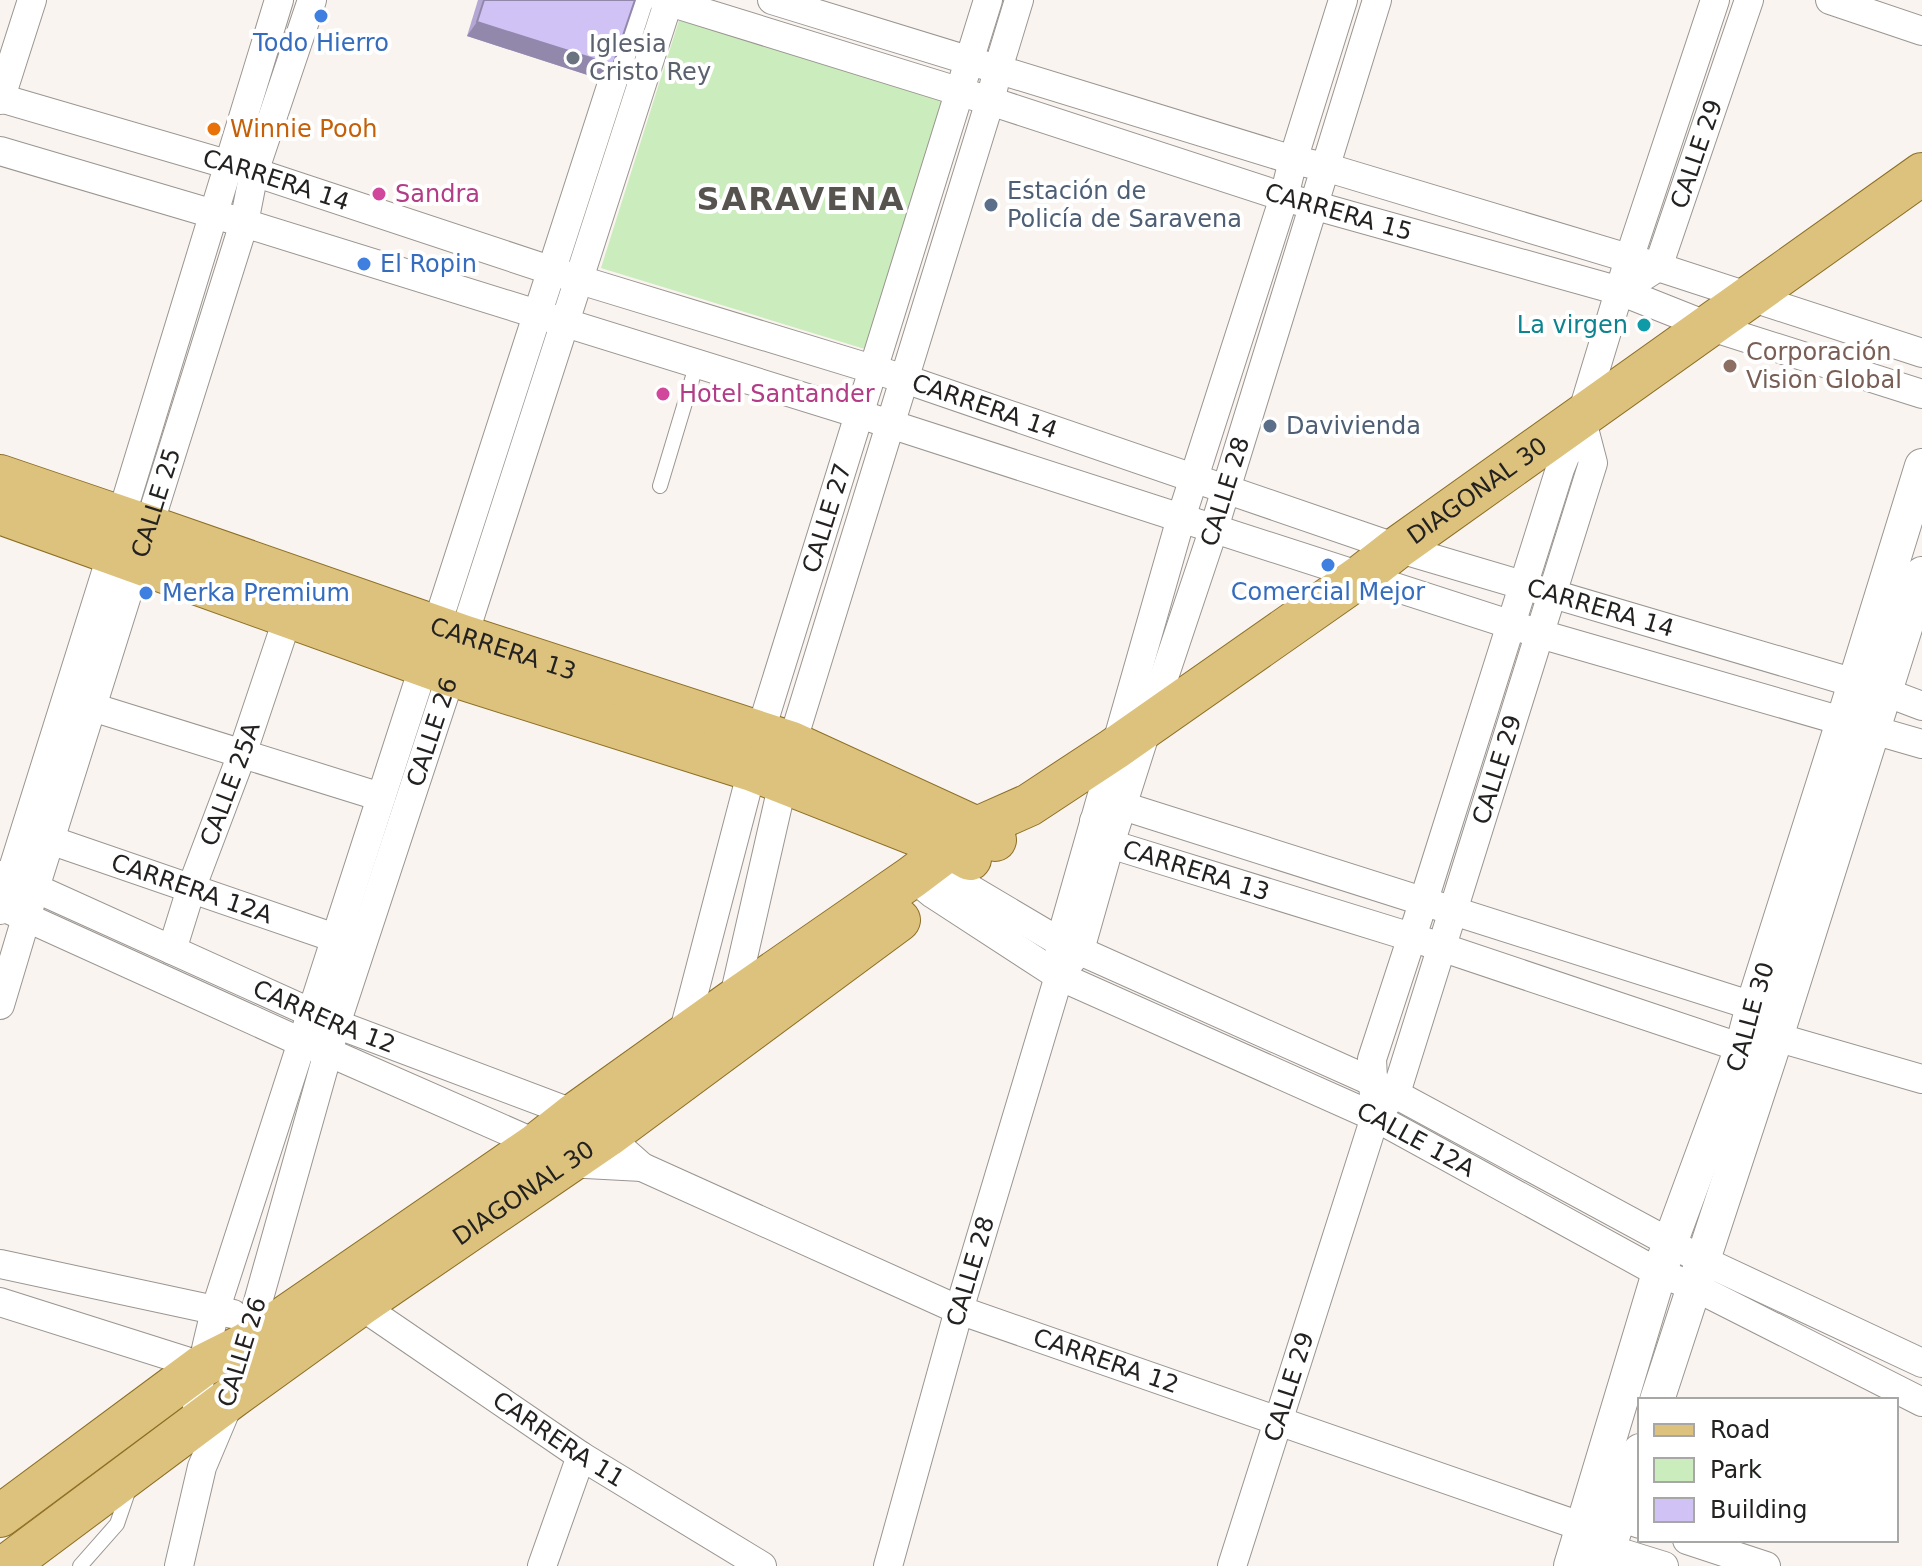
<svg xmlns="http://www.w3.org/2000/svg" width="1922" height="1566" font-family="'DejaVu Sans',sans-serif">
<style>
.green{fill:#cbecbc}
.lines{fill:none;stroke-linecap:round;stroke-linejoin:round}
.service-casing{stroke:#9a9591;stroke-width:16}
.minor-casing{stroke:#9a9591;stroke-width:30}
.tertiary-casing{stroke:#9a9591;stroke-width:36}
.primary-casing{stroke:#8d6f24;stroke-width:44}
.service{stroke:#fff;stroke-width:14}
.minor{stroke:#fff;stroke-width:28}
.tertiary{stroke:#fff;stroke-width:34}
.primary{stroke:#dcc27d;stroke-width:42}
.wall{fill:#b4a7d4}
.shaded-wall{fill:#9288ac}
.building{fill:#d1c2f6;stroke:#9288ac;stroke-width:2}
.shop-dot{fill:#3f7fe0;stroke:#fff;stroke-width:3}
.worship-dot{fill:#6b7280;stroke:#fff;stroke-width:3}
.food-dot{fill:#e8710a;stroke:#fff;stroke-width:3}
.hotel-dot{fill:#d1479c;stroke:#fff;stroke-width:3}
.service-dot{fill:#5c6f8a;stroke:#fff;stroke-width:3}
.culture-dot{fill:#0f9aa8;stroke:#fff;stroke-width:3}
.education-dot{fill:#8d6e63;stroke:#fff;stroke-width:3}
.labels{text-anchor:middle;stroke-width:8;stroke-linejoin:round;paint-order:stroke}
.shop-label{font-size:24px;fill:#366cbe;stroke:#fff}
.worship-label{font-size:24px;fill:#5b616d;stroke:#fff;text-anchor:start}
.food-label{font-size:24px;fill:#c56008;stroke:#fff;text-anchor:start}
.street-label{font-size:24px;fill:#242221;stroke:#fff}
.service-label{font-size:24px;fill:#4e5e75;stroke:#fff;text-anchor:start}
.hotel-label{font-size:24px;fill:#b23c85;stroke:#fff;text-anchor:start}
.culture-label{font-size:24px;fill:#0d838f;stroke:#fff;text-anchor:end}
.education-label{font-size:24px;fill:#785e54;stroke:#fff;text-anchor:start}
.district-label{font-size:32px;font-weight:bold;letter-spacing:2px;fill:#57534f;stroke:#fff}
</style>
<rect width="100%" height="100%" fill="#f9f4ef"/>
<!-- green -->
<path class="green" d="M681,14L948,96L868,350L601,268Z"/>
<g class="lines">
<!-- service casing -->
<g class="service-casing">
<path id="service" d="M660,486L697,363
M80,1566L117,1524L130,1486"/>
</g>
<!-- minor casing -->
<g class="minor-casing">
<g id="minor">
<path id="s1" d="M663,0L990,101L1284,197L1620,291L1708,326L1922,394"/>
<path d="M772,0L1293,160L1325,167L1658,267L1922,353"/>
<path d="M1830,0L1922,31"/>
<path id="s2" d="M0,98L254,172L580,280L905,379L1397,548L1885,692L1922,706"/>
<path d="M0,100L32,0"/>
<path d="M0,151L244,223L859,414L1540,634L1922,744"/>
<path id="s3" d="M1644,276L1658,267L1749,0"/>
<path d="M92,707L381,797"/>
<path id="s4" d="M50,840L335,938"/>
<path d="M931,863L952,878L1060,942L1373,1082L1702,1260L1922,1363"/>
<path id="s5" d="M0,875L35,888L336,1024L575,1114L607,1136L642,1167L959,1310L1583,1527L1619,1517L1640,1524"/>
<path id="s6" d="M912,877L933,894L1059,976L1375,1117L1659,1273L1693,1286L1922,1402"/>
<path d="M0,910L112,553L121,517L279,0"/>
<path d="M10,910L301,1042L328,1052L537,1144L567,1163L642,1167"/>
<path id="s7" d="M172,950L191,889L242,754L288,617"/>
<path id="s8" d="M1069,963L1080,950L1110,844L1148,725L1214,528L1377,0"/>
<path d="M733,1001L792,743L990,101L998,69L1019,0"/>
<path id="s9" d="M0,1005L35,888L244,223L254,172L312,0"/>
<path id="s10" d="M1766,1024L1753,1006L1123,806L1094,821L1110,844L1411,937L1742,1048L1776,1037L1922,1079"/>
<path id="s11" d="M682,1038L752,770L760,733L988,0"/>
<path id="s12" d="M1383,1107L1396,1093L1593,463L1581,417"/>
<path d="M0,1264L233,1314"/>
<path d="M0,1302L202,1366"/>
<path id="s13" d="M360,1305L581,1456L762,1566"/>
<path id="s14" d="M245,1348L336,1024L451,675L669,0"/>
<path d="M198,1434C193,1393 206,1350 215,1311L639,0"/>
<path d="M1592,1535L1609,1549L1664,1566"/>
<path d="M1687,1540L1766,1566"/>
<path d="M179,1566L202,1467L229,1403"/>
<path d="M542,1566L581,1456"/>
<path id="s15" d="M888,1566L959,1310L1059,976L1060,942L1181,518L1284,197L1293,160L1343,0"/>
<path id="s16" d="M1232,1566L1375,1117L1372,1059L1423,903L1560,469L1581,417L1629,259L1715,0"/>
</g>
</g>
<!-- tertiary casing -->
<g class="tertiary-casing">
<g id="tertiary">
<path d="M1657,1400L1776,1037L1922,574"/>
<path id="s17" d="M1571,1566L1659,1273L1742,1048L1753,1006L1843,722L1922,466"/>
<path d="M1603,1566L1640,1451"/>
</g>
</g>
<!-- primary casing -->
<g class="primary-casing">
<g id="primary">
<path id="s18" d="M0,476L150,527L463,636L792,743L977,828L995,840"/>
<path d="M0,513L451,675L752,770L950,848L970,859"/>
<path id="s19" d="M0,1516L202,1366L246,1344L537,1144L575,1114L733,1001L912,877L977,828L1029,805L1114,749L1361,576L1397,548L1922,174"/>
<path id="s20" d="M6,1566L231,1398L360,1305L607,1136L899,920"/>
</g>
</g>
<!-- service -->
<use href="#service" class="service"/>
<!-- minor -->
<use href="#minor" class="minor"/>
<!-- tertiary -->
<use href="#tertiary" class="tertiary"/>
<!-- primary -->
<use href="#primary" class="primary"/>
</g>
<!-- wall -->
<path class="wall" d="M478,0H635L603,80L467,36Z"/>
<!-- shaded-wall -->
<path class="shaded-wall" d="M477,22L613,65L603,80L467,36Z"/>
<!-- building -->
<path class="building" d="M484,0H635L613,65L477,22Z"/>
<!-- markers -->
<g class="shop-dot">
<circle cx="321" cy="16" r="8"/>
<circle cx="364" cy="264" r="8"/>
<circle cx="1328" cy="565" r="8"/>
<circle cx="146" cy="593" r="8"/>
</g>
<circle class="worship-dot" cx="573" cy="58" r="8"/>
<circle class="food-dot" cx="214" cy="129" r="8"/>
<g class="hotel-dot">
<circle cx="379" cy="194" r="8"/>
<circle cx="663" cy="394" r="8"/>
</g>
<g class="service-dot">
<circle cx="991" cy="205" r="8"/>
<circle cx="1270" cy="426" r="8"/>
</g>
<circle class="culture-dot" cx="1644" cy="325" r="8"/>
<circle class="education-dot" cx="1730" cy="366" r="8"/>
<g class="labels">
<!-- shop labels -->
<g class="shop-label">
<text x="321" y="51">Todo Hierro</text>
<text x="380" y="272" text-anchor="start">El Ropin</text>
<text x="1328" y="600">Comercial Mejor</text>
<text x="162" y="601" text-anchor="start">Merka Premium</text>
</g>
<!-- worship labels -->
<g class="worship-label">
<text x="589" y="52">Iglesia<tspan x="589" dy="28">Cristo Rey</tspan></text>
</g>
<!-- food labels -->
<g class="food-label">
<text x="230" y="137">Winnie Pooh</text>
</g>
<!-- street labels -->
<g class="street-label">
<text dy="8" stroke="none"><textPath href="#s3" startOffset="136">CALLE 29</textPath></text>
<text dy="8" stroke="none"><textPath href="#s2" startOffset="288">CARRERA 14</textPath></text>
<text dy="8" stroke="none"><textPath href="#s1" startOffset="708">CARRERA 15</textPath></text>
<text dy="8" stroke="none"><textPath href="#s2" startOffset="1032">CARRERA 14</textPath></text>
<text dy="8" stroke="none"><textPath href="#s19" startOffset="1800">DIAGONAL 30</textPath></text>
<text dy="8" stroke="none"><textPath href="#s8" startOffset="498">CALLE 28</textPath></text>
<text dy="8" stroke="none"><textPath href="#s9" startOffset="526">CALLE 25</textPath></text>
<text dy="8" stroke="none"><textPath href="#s11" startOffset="540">CALLE 27</textPath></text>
<text dy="8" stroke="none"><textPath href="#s2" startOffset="1680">CARRERA 14</textPath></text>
<text dy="8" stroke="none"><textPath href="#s18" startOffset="532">CARRERA 13</textPath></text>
<text dy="8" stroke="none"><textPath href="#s14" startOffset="644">CALLE 26</textPath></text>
<text dy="8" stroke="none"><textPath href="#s12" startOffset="358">CALLE 29</textPath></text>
<text dy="8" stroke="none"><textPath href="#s7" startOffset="176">CALLE 25A</textPath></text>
<text dy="8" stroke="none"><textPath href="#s10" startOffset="834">CARRERA 13</textPath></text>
<text dy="8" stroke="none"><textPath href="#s4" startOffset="150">CARRERA 12A</textPath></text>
<text dy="8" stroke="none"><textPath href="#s5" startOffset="354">CARRERA 12</textPath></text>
<text dy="8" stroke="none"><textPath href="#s17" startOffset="578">CALLE 30</textPath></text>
<text dy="8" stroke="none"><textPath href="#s6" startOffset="570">CALLE 12A</textPath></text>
<text dy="8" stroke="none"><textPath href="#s20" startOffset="638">DIAGONAL 30</textPath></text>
<text dy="8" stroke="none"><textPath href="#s15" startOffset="306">CALLE 28</textPath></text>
<text transform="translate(242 1352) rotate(-73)" y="8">CALLE 26</text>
<text dy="8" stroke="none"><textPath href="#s5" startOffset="1212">CARRERA 12</textPath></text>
<text dy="8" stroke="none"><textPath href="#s16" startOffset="188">CALLE 29</textPath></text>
<text dy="8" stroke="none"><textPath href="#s13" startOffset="240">CARRERA 11</textPath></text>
</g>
<!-- service labels -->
<g class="service-label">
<text x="1007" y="199">Estación de<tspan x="1007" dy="28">Policía de Saravena</tspan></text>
<text x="1286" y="434">Davivienda</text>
</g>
<!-- hotel labels -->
<g class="hotel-label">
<text x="395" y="202">Sandra</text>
<text x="679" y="402">Hotel Santander</text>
</g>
<!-- culture labels -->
<g class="culture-label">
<text x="1628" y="333">La virgen</text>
</g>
<!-- education labels -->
<g class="education-label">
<text x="1746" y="360">Corporación<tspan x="1746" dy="28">Vision Global</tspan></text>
</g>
<!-- district labels -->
<g class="district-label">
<text x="801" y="210">SARAVENA</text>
</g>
</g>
<!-- legend -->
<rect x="1638" y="1398" width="260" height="144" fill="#ffffff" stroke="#a7a7a6" stroke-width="2"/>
<rect x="1654" y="1424" width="40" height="12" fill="#dcc27d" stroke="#a7a7a6" stroke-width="2"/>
<text x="1710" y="1438" font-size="24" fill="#242221">Road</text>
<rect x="1654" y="1458" width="40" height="24" fill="#cbecbc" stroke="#a7a7a6" stroke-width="2"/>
<text x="1710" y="1478" font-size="24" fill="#242221">Park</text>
<rect x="1654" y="1498" width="40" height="24" fill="#d1c2f6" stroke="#a7a7a6" stroke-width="2"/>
<text x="1710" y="1518" font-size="24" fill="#242221">Building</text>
</svg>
